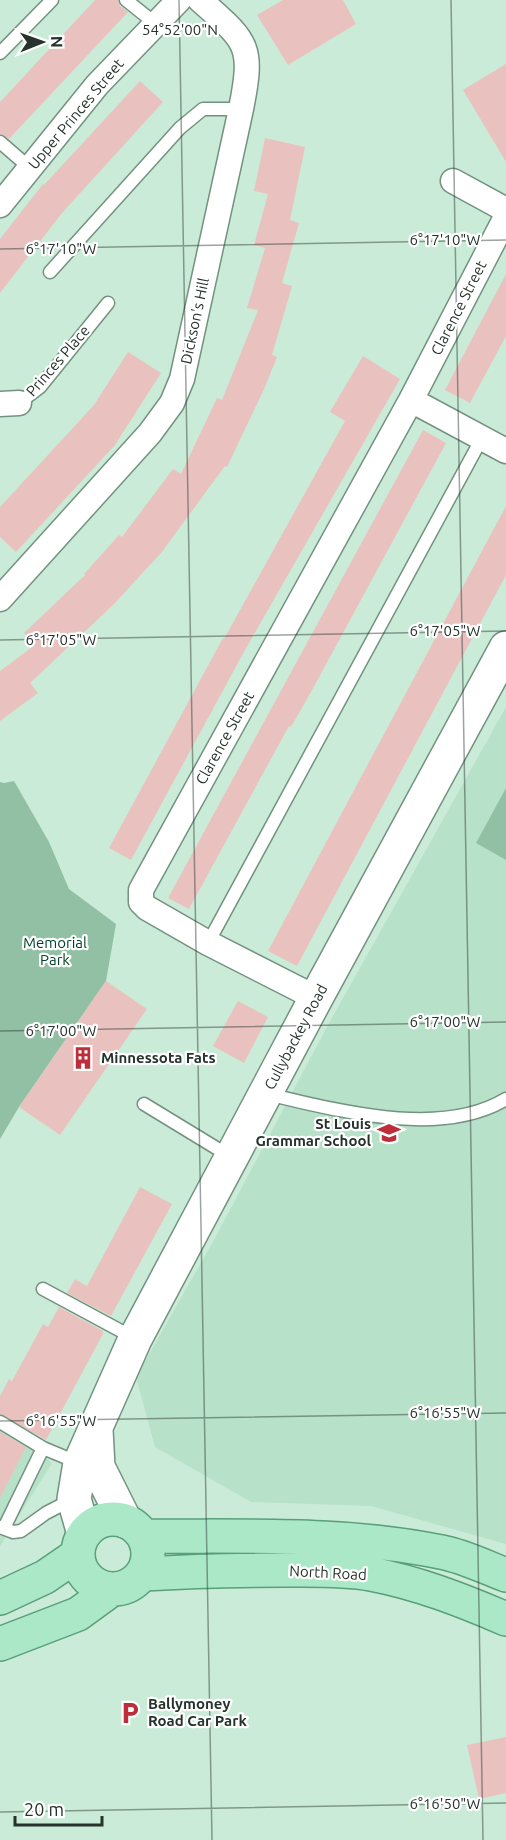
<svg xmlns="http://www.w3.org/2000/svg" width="506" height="1840" font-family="Ubuntu,sans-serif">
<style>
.built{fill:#b8e1c9}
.green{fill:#91c0a5}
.building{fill:#e9c2c0}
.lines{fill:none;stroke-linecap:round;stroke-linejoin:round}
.lane-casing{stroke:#73927f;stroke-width:15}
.street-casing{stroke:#73927f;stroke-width:27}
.secondary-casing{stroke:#73927f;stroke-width:36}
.primary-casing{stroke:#589f7a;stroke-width:36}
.lane{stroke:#fff;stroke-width:12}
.street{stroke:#fff;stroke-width:24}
.secondary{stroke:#fff;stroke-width:33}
.primary{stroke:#abe8c8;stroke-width:33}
.ticks{fill:none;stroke:#26332c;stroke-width:1.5;stroke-opacity:0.45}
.labels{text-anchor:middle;stroke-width:4.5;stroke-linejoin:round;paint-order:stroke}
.street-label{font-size:15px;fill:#26332c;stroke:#fff}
.park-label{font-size:15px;fill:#014328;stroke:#fff}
.poi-label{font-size:15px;font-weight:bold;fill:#26332c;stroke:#fff;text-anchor:start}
.ticks-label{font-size:15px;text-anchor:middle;fill:#26332c;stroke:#fff;stroke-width:4.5;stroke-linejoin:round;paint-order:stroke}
</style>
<rect width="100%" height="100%" fill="#caebd7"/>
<!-- built -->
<path class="built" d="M506,707V1544L371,1506L251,1502L155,1447L136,1377L214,1240L328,1025Z
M0,1427L29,1442L52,1463L0,1546Z"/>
<!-- green -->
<path class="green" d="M14,781L49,842L69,889L116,924L106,981L19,1107L0,1139V782L4,783Z
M506,788V860L476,843Z"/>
<!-- building -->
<path class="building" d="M95,0H118L120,6L128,12L9,139L0,134V102Z
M283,0H343L356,24L288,65L257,15Z
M506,64V162L463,90Z
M140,81L163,102L62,213L0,293V239L43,184L44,185Z
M265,138L305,147L290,220L299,223L282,283L292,286L272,355L277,357L265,387L227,467L225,466L161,553L113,605L30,683L38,693L0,721V671L35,645L24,633L85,575L84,574L119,535L122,537L173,469L181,474L217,398L222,400L258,310L247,308L265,248L254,245L268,194L254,191Z
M506,274V336L470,403L445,390Z
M128,352L161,373L115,445L16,552L0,537V507L94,405Z
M363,356L400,379L245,650L131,860L109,848L223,638L224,639L345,421L330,412Z
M423,430L446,443L311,692L291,727L289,726L189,909L168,898Z
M506,506V575L297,966L268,951Z
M106,981L147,1009L60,1135L19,1107Z
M238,1001L268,1017L244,1063L213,1046Z
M140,1187L172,1204L111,1316L67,1293L75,1279L87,1286Z
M59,1307L103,1331V1334L46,1440L0,1414V1396L9,1379L12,1381L43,1324L48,1327Z
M0,1432L26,1447L0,1498Z
M506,1737V1793L479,1799L467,1745Z"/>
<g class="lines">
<!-- lane casing -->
<g class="lane-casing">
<path id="lane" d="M126,0L156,24
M0,53L52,0
M0,142L30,168
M50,272L180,128L203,109H241
M19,403L40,387L108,303
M208,943L482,438
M267,1094C337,1110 440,1139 506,1099
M144,1104L231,1157
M43,1289L134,1338
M0,1422L43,1448L79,1463
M0,1527L13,1532L21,1531L46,1513L73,1499
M4,1528L43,1448"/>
</g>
<!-- street casing -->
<g class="street-casing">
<path id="street" d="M453,181L506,210
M0,205L97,85L179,0
M411,400L506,217
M0,404L19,403
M0,599L150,433L172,403L182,379L241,109C254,44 247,42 200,0
M316,998L208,943L147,908L141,902V890L411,400L506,451"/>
</g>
<!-- secondary casing -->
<g class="secondary-casing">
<path id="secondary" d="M96,1430L98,1467L125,1521
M84,1534L74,1499L80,1463L135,1339L316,998L506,648"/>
</g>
<!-- primary casing -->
<g class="primary-casing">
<path id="primary" d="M78 1554a35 35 0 1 1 70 0a35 35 0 1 1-70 0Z
M144,1536C244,1537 343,1532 441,1552C463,1556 485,1567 506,1575
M143,1574C190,1571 237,1570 285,1570C313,1570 344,1569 371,1574C418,1583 462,1600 506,1619
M0,1598L45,1577L77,1555
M0,1644L78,1614L111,1590"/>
</g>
<!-- lane -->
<use href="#lane" class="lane"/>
<!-- street -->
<use href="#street" class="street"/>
<!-- secondary -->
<use href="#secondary" class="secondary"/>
<!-- primary -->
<use href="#primary" class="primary"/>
</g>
<!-- ticks -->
<path class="ticks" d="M179,0L212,1840M451,0L483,1840M0,249L506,240M0,640L506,631M0,1031L506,1022M0,1421L506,1413M0,1812L506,1803"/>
<!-- icons -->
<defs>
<g id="building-bare" transform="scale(1.8)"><path d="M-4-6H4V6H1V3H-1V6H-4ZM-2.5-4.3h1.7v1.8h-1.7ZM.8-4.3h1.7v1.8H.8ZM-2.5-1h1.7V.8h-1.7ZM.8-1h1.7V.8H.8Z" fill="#be2d3a" stroke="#fff" stroke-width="2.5" paint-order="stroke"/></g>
<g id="school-bare" transform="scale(1.8)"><path d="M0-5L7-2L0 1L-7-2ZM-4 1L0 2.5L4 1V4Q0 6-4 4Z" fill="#be2d3a" stroke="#fff" stroke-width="2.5" paint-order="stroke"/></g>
<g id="parking-bare" transform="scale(1.8)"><path d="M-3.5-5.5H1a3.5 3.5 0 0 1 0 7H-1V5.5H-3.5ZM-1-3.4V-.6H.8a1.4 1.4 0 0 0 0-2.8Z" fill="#be2d3a" stroke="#fff" stroke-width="2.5" paint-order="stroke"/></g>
</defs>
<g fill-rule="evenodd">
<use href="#building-bare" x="83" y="1058"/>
<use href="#school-bare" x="389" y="1133"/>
<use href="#parking-bare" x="130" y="1713"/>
</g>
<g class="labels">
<!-- street labels -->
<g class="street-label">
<text transform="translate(76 114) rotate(-50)" y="5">Upper Princes Street</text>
<text transform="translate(459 308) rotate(-63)" y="5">Clarence Street</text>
<text transform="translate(195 321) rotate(-78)" y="5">Dickson's Hill</text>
<text transform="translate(58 361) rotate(-49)" y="5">Princes Place</text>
<text transform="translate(225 738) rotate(-61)" y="5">Clarence Street</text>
<text transform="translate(296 1037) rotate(-62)" y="5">Cullybackey Road</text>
<text transform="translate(328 1573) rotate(3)" y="5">North Road</text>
</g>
<!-- park labels -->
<g class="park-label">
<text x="55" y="948">Memorial<tspan x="55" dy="17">Park</tspan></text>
</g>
<!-- poi labels -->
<g class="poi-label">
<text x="101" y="1063">Minnessota Fats</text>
<text x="371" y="1129" text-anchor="end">St Louis<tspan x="371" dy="17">Grammar School</tspan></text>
<text x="148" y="1709">Ballymoney<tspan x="148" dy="17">Road Car Park</tspan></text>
</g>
</g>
<g class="ticks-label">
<text x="180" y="35">54°52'00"N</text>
<text x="445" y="245">6°17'10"W</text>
<text x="61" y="254">6°17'10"W</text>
<text x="445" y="636">6°17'05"W</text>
<text x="61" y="645">6°17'05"W</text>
<text x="445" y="1027">6°17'00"W</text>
<text x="61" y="1036">6°17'00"W</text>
<text x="445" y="1418">6°16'55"W</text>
<text x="61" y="1426">6°16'55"W</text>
<text x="445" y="1809">6°16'50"W</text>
</g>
<!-- north arrow -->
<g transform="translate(42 42) rotate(89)" stroke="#ffffff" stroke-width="4.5" paint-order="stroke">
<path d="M0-4.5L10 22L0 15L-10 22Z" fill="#26332c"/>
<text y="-9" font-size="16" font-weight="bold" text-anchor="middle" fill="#26332c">N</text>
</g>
<!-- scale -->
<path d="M15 1816v9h87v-9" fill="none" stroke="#26332c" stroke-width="3"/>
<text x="24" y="1816" font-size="18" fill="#26332c" stroke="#ffffff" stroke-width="4.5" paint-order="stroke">20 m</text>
</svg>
